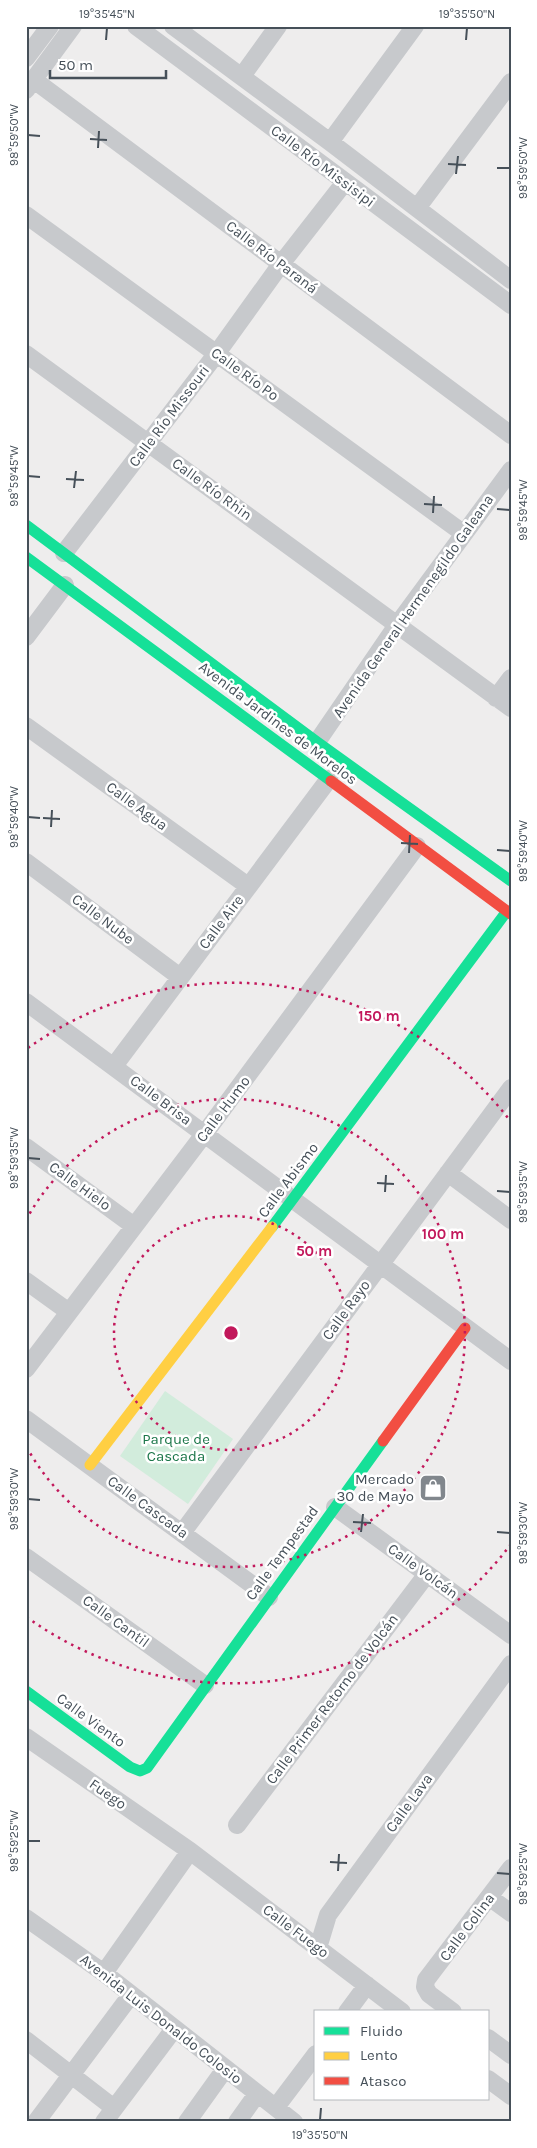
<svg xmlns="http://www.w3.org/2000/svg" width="537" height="2148" font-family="Karla,sans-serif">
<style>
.green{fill:#d2ecdc}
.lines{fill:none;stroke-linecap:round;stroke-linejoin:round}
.street{stroke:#c7c9cc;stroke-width:18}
.fast{stroke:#16e098;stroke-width:11}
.slow{stroke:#ffcf43;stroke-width:11}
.jam{stroke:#f24e42;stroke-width:11}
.ticks{fill:none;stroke:#465059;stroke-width:2}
.ring{fill:none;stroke:#c2185b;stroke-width:2.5;stroke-dasharray:2.5 5}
.labels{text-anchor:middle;stroke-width:5;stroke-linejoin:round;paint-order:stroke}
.street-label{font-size:15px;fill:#465059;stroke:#fff}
.park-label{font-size:15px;fill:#1b7649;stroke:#fff}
.poi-label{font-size:15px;fill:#465059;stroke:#fff;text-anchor:end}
.centre{fill:#c2185b;stroke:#fff;stroke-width:2.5}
.ring-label{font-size:15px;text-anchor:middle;font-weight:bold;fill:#c2185b;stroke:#fff;stroke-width:5;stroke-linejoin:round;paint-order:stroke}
.neatline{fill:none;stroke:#465059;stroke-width:2}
.ticks-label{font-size:12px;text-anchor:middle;fill:#465059}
</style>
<rect width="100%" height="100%" fill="#eeeded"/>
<!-- green -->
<path class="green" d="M165,1391L233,1439L188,1504L120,1456Z"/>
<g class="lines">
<!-- street -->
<path class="street" d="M136,26L511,305
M173,26L330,142L511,280
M26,58L50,26
M242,76L278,26
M34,80L511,435
M26,90L73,26
M330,142L415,26
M417,208L511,82
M26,215L463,533
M26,354L511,708
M64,553L217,353L281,264L345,182
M26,637L65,585
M496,698L511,678
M26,726L248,886
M317,742L397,625L511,470
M26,862L180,977
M26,1002L511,1361
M114,1066L329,779
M26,1147L134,1226
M448,1173L511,1220
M26,1281L69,1312
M26,1369L205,1133L417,846
M26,1419L269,1597
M335,1507L511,1635
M182,1533L511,1088
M26,1557L205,1685
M26,1737L190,1851L402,2012
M237,1825L427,1574
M489,1897L511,1913
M26,1918L104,1973L294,2122
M318,1948L328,1915L511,1664
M104,1973L190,1851
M347,2012L367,1985
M453,2012L429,1994L425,1987L426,1980L511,1868
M488,2038L511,2055
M26,2040L114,2108
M488,2079L511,2096
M276,2107L316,2054
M36,2122L131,1995
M104,2122L174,2029
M187,2122L225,2069
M237,2122L257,2094"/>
<!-- fast -->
<path class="fast" d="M26,525L317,742L511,881
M26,557L331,781
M272,1227L507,911
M26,1691L130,1767L140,1771L147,1768L383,1441"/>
<!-- slow -->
<path class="slow" d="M90,1465L272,1227"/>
<!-- jam -->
<path class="jam" d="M331,781L511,914
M383,1441L465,1328"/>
</g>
<!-- ticks -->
<path class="ticks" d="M106,40L107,28M466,40L467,28M28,135L40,136M90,139L107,140M98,148L99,131M448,164L466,165M497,168H510M456,174L458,156M28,476L40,477M66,479L84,480M74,488L76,471M424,504L442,505M497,509L510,510M433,513L434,496M28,817L40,818M43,818L60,819M51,827L52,810M401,843L418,844M497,850L510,851M409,853L410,835M28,1158L40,1159M377,1183L394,1184M497,1191L510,1192M385,1192L386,1175M28,1499L40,1500M353,1522L371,1523M361,1532L363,1514M497,1532L510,1533M28,1841H40M330,1862L347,1863M338,1871L339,1854M497,1873L510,1874M320,2120L321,2108"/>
<!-- distance rings -->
<g class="ring">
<circle cx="231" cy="1333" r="117"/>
<path d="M26 1220A234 234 0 1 1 26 1446"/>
<path d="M511 1544A350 350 0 0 1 28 1618M28 1048A350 350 0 0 1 511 1122"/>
</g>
<!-- icons -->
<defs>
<g id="shop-square" transform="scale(1.4375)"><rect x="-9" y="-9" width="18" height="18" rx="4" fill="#81878d" stroke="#fff"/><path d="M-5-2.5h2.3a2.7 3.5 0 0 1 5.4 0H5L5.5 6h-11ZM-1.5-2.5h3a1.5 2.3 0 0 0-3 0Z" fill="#fff"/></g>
</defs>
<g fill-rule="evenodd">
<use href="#shop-square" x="433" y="1488"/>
</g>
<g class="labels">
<!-- street labels -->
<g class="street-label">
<text transform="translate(323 166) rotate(37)" y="5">Calle Río Missisipi</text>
<text transform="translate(272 257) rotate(37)" y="5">Calle Río Paraná</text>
<text transform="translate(245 374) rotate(36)" y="5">Calle Río Po</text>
<text transform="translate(169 416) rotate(-53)" y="5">Calle Río Missouri</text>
<text transform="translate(212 489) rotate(36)" y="5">Calle Río Rhin</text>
<text transform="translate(413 606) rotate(-55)" y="5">Avenida General Hermenegildo Galeana</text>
<text transform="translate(278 723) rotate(37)" y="5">Avenida Jardines de Morelos</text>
<text transform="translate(137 806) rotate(36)" y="5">Calle Agua</text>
<text transform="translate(103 919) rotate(37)" y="5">Calle Nube</text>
<text transform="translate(221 922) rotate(-53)" y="5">Calle Aire</text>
<text transform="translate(161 1100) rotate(37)" y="5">Calle Brisa</text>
<text transform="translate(223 1109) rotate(-53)" y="5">Calle Humo</text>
<text transform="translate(288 1180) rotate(-53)" y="5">Calle Abismo</text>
<text transform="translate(80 1186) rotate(36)" y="5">Calle Hielo</text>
<text transform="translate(346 1310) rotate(-54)" y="5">Calle Rayo</text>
<text transform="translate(148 1507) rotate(36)" y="5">Calle Cascada</text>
<text transform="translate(282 1553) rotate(-54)" y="5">Calle Tempestad</text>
<text transform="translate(423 1571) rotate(36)" y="5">Calle Volcán</text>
<text transform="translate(116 1621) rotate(36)" y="5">Calle Cantil</text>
<text transform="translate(332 1699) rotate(-53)" y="5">Calle Primer Retorno de Volcán</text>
<text transform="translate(91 1720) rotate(36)" y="5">Calle Viento</text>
<text transform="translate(108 1794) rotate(35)" y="5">Fuego</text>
<text transform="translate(409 1803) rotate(-54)" y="5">Calle Lava</text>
<text transform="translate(467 1927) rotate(-53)" y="5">Calle Colina</text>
<text transform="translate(296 1931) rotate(37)" y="5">Calle Fuego</text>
<text transform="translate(161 2019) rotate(38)" y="5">Avenida Luis Donaldo Colosio</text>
</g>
<!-- park labels -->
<g class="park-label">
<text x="176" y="1444">Parque de<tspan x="176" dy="17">Cascada</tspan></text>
</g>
<!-- poi labels -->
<g class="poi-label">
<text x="414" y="1484">Mercado<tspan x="414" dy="17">30 de Mayo</tspan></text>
</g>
</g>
<circle cx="231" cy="1333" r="8" class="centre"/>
<g class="ring-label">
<text x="379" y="1021">150 m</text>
<text x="443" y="1239">100 m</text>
<text x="314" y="1256">50 m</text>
</g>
<!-- border -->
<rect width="537" height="2148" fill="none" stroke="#ffffff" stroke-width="55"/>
<!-- legend -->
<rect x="314" y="2010" width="175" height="90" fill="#ffffff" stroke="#b5b9bd"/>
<rect x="324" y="2027" width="25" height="8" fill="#16e098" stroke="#b5b9bd"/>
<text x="360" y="2036" font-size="15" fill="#465059">Fluido</text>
<rect x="324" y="2052" width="25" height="8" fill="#ffcf43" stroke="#b5b9bd"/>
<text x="360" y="2060" font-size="15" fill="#465059">Lento</text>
<rect x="324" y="2077" width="25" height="8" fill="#f24e42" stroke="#b5b9bd"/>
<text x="360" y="2086" font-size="15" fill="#465059">Atasco</text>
<!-- scale -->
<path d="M50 70v8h116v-8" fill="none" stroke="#465059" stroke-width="2.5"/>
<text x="58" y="70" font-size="15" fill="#465059" stroke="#ffffff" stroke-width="4" paint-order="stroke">50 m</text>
<rect x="28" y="28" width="482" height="2092" class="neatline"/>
<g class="ticks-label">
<text x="107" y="18">19°35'45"N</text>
<text x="467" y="18">19°35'50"N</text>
<text transform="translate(14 135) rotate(-90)" y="4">98°59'50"W</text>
<text transform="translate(523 168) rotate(-90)" y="4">98°59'50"W</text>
<text transform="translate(14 476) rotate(-90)" y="4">98°59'45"W</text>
<text transform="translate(523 510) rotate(-90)" y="4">98°59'45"W</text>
<text transform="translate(14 817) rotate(-90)" y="4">98°59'40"W</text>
<text transform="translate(523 851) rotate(-90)" y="4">98°59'40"W</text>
<text transform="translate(14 1158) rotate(-90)" y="4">98°59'35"W</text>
<text transform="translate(523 1192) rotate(-90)" y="4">98°59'35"W</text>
<text transform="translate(14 1499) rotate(-90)" y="4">98°59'30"W</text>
<text transform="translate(523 1533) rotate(-90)" y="4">98°59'30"W</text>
<text transform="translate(14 1841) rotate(-90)" y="4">98°59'25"W</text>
<text transform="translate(523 1874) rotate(-90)" y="4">98°59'25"W</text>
<text x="320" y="2139">19°35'50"N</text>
</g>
</svg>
